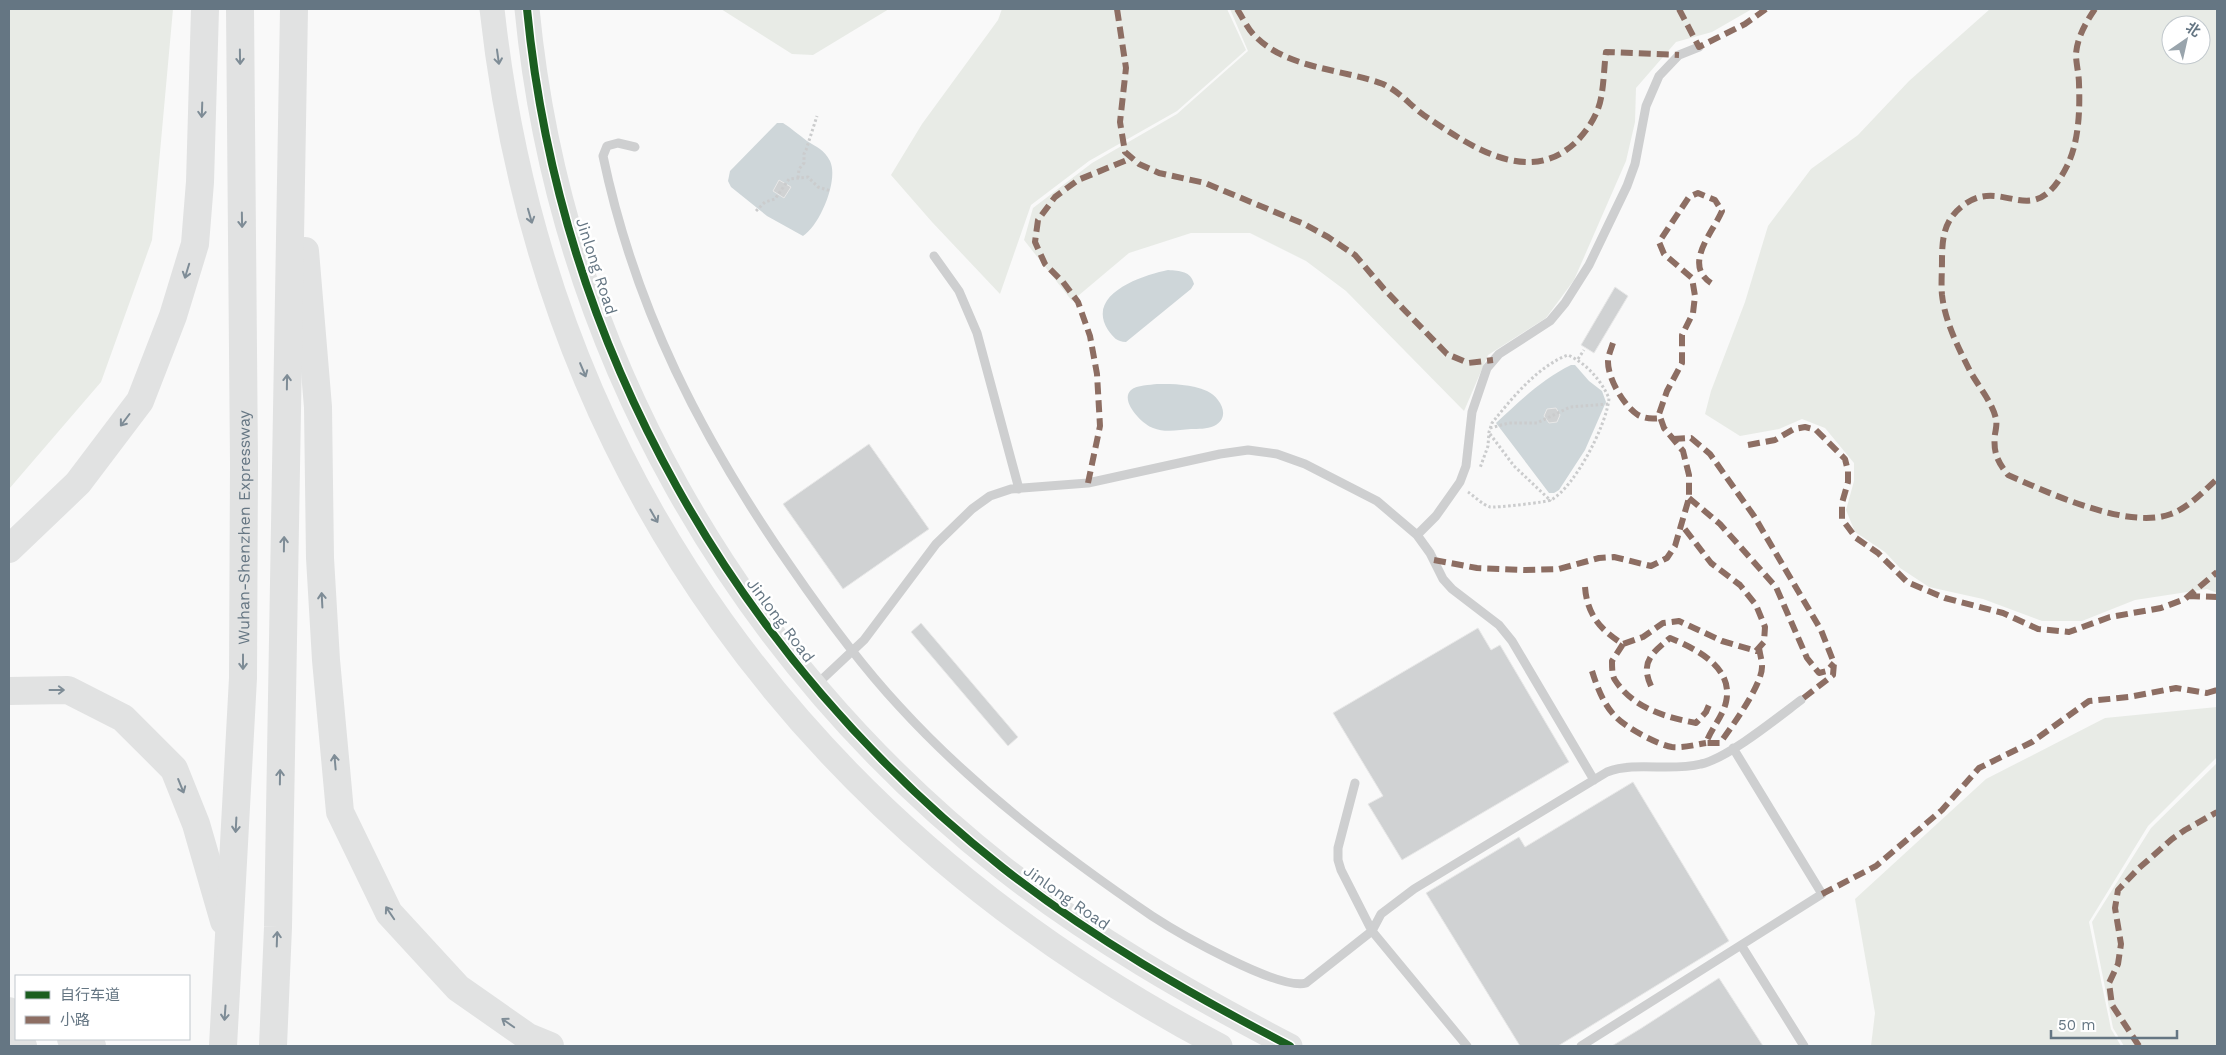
<svg xmlns="http://www.w3.org/2000/svg" width="2226" height="1055" font-family="'Work Sans','Noto Sans SC',sans-serif">
<style>
.green{fill:#e8ebe6;fill-rule:evenodd}
.water{fill:#ced6d9}
.building{fill:#d0d2d3;stroke:#e8e8e8}
.lines{fill:none;stroke-linecap:round;stroke-linejoin:round}
.path{stroke:#cbcccd;stroke-width:3;stroke-dasharray:2.5 2.5;stroke-linecap:butt}
.lane{stroke:#cecfd0;stroke-width:9}
.secondary{stroke:#e1e2e2;stroke-width:25}
.highway{stroke:#e1e2e2;stroke-width:28}
.quiet{stroke:#8d6e63;stroke-width:6;stroke-dasharray:12 6;stroke-linecap:butt}
.cycleway-casing{stroke:#fff;stroke-width:11}
.cycleway{stroke:#1b5e20;stroke-width:8}
.oneway{stroke:#7e8c96}
.labels{text-anchor:middle;stroke-width:5;stroke-linejoin:round;paint-order:stroke}
.street-label{font-size:16px;fill:#657683;stroke:#fff}
</style>
<rect width="100%" height="100%" fill="#f9f9f9"/>
<!-- green -->
<path class="green" d="M9,9H173L152,240L101,382L9,489Z
M721,9H889L813,55L792,54Z
M1002,9H1227L1246,50L1177,111L1089,161L1031,205L1000,294L932,222L891,175L922,124L998,20Z
M1230,9H1752L1712,32L1676,42L1636,88L1635,122L1626,161L1574,280L1546,318L1488,355L1464,411L1346,291L1306,261L1250,233H1191L1129,253L1072,301L1024,240L1033,208L1092,163L1177,114L1248,51Z
M1990,9H2217V593L2207,589L2135,600L2082,621H2042L1983,599L1929,587L1900,568L1885,552L1855,532L1846,510L1854,481V463L1825,428L1802,419L1779,429L1740,436L1705,414L1711,391L1745,302L1768,226L1811,169L1858,135L1909,81ZM2171,25H2201V55H2171Z
M2217,707V757L2148,826L2089,922L2111,1029L2121,1046H1871L1875,1013L1855,899L1986,779L2105,718Z
M2217,763V1046H2124L2113,1028L2092,922L2151,828Z"/>
<!-- water -->
<path class="water" d="M777,123H783C791,128 799,135 807,141C816,147 824,149 830,161C839,180 820,225 803,236L767,216L731,187L728,181L730,171Z
M1168,270C1180,271 1191,271 1194,284L1191,289L1126,342C1117,342 1113,337 1108,330C1085,294 1143,275 1168,270Z
M1571,365H1575L1589,381L1602,391L1606,402L1585,450L1559,490L1554,493H1549L1496,423C1520,401 1542,379 1571,365Z
M1157,384C1173,384 1192,384 1207,391C1220,397 1232,417 1214,426C1207,429 1198,429 1191,429C1179,430 1165,433 1153,428C1143,425 1119,401 1131,390C1137,385 1150,385 1157,384Z"/>
<!-- building -->
<path class="building" d="M779,180L791,187L784,198L773,191Z
M1615,287L1628,296L1594,353L1581,345Z
M1556,408L1560,415L1557,422L1549,423L1544,416L1547,409Z
M869,444L929,529L843,589L783,504Z
M921,623L1018,737L1008,746L911,632Z
M1478,628L1491,650L1500,645L1569,762L1402,860L1368,804L1383,796L1333,713Z
M1633,782L1729,941L1558,1046H1520L1426,893L1519,837L1525,847Z
M1719,978L1763,1046H1612L1640,1029Z"/>
<g class="lines">
<!-- path -->
<path class="path" d="M798,178L799,169L804,163V154L806,150L817,116
M756,211L765,202L775,199L789,179L808,177L818,187L831,191
M1578,359L1584,350
M1490,428L1509,423H1537L1570,407L1608,404
M1490,434L1514,466L1551,501
M1468,492C1474,496 1483,505 1490,507C1495,508 1548,502 1551,500C1575,487 1607,424 1609,398C1600,379 1587,364 1568,355C1538,366 1512,398 1492,423L1489,432L1488,446L1480,468"/>
<!-- lane -->
<path class="lane" d="M635,147L618,143L607,146L603,156C635,309 702,439 791,567C824,615 859,663 899,706C973,787 1061,854 1152,916C1178,933 1279,991 1306,983L1372,931L1381,914L1414,889L1607,772C1637,761 1669,772 1701,764C1728,758 1777,718 1801,700
M934,256L959,291L977,333L1019,489
M1417,535L1436,516L1460,482L1466,466L1472,412L1487,368L1499,354L1550,321L1565,303L1589,265L1627,186L1635,164L1646,106L1659,76L1679,55L1699,47
M816,685L864,640L936,544L972,509L990,496L1011,489L1088,483L1220,454L1248,450L1277,454L1305,464L1377,501L1417,535L1430,553L1443,579L1452,589L1499,625L1512,641L1594,780
M1355,783L1338,848V860L1341,870L1372,931L1467,1046
M1741,945L1804,1046
M1581,1046L1822,894L1733,748"/>
<!-- secondary -->
<path class="secondary" d="M492,9C543,475 810,830 1220,1046
M527,9C560,350 735,656 1003,868C1092,938 1190,994 1290,1046"/>
<!-- highway -->
<g class="highway">
<path d="M305,251L318,407L320,558L326,660L340,812L389,913L458,988L528,1037L550,1046"/>
<path d="M9,549L78,483L140,401L173,316L195,244L200,182L205,9"/>
<path d="M9,691L68,690L123,718L174,769L196,824L224,921"/>
<path d="M9,1011L16,1016"/>
<path d="M9,1037L23,1046"/>
<path d="M71,1039L92,1046"/>
<path id="s1" d="M223,1046L243,678L244,464L240,9"/>
<path d="M273,1046L278,927L294,9"/>
</g>
<!-- quiet -->
<path class="quiet" d="M1117,9L1126,68L1120,122L1125,152L1139,164L1159,173L1205,183L1304,224L1328,237L1355,255L1384,289L1447,354L1468,363L1493,360
M1237,9C1243,18 1248,30 1256,37C1288,69 1343,69 1383,84C1401,92 1412,108 1428,118C1472,147 1528,186 1575,143C1587,131 1598,115 1601,98C1604,83 1604,67 1606,52L1679,55
M1679,9L1699,47L1745,24L1766,9
M2095,9C2086,22 2077,38 2076,54C2076,64 2079,74 2079,84C2080,110 2079,142 2067,166C2033,234 2005,176 1965,204C1944,219 1942,237 1942,261C1942,272 1941,284 1942,295C1945,321 1957,345 1969,369C1977,385 1992,401 1996,419C1997,423 1996,429 1995,434C1993,452 1997,461 2008,475C2049,493 2128,530 2171,514C2188,508 2204,491 2217,479
M1613,343C1611,349 1608,356 1608,362C1608,379 1624,406 1638,415C1646,419 1652,419 1661,418
M1673,439L1691,438L1710,454L1754,516L1821,630L1834,663L1833,675L1801,700
M1748,445L1775,440L1794,429L1805,427L1816,430L1845,459L1848,471V482L1842,503V519L1856,538L1878,553L1907,582L1945,598L2003,613L2038,629L2069,632L2110,617L2161,608L2185,599L2217,572
M1088,483L1100,426L1097,374L1090,336L1078,302L1063,282L1045,264L1035,242L1038,220L1055,197L1078,180L1132,158
M1689,498L1720,524L1776,587L1807,658L1819,673L1827,671L1834,663
M1434,560L1477,568L1525,570L1559,569L1599,558L1614,557L1651,566L1667,558L1675,546L1689,498V475L1683,451L1664,428L1659,414L1667,391L1682,363V335L1693,313L1695,296L1692,278L1664,254L1659,242L1689,197L1698,193L1715,200L1722,211C1712,234 1683,264 1711,283
M1585,587C1587,614 1600,630 1623,644L1643,637L1663,623L1679,621L1722,641L1756,651L1764,642L1765,627L1756,605L1740,585L1711,563L1681,524
M2188,596L2217,597
M1623,644L1612,661C1612,667 1612,676 1615,680C1633,708 1665,717 1696,723L1706,712L1709,705
M1592,671C1597,687 1604,706 1617,718C1627,728 1658,745 1672,747C1683,748 1694,745 1706,743
M1651,686C1640,662 1652,653 1670,638C1696,649 1734,667 1726,702C1723,716 1711,729 1706,743H1720C1731,728 1762,685 1762,667C1762,661 1760,654 1759,648
M1822,894L1876,866L1942,810L1979,768L2032,742L2089,701L2129,697L2176,688L2207,693L2217,690
M2139,1046L2112,1005L2109,983L2118,964L2121,944L2115,908L2118,890L2138,869L2172,839L2185,830L2217,812"/>
<!-- cycleway casing -->
<g class="cycleway-casing">
<path id="cycleway" d="M527,9C560,350 735,656 1003,868C1092,938 1190,994 1290,1046"/>
</g>
<!-- cycleway -->
<use href="#cycleway" class="cycleway"/>
</g>
<!-- one-way arrows -->
<defs><path id="oneway-shaft" d="M-6 0H5M1.5-3L5.5 0L1.5 3" fill="none" stroke-width="1.6" stroke-linecap="round" stroke-linejoin="round" transform="scale(1.25)"/></defs>
<g class="oneway">
<use href="#oneway-shaft" transform="translate(240 57) rotate(89)"/>
<use href="#oneway-shaft" transform="translate(498 57) rotate(82)"/>
<use href="#oneway-shaft" transform="translate(202 110) rotate(92)"/>
<use href="#oneway-shaft" transform="translate(530 216) rotate(74)"/>
<use href="#oneway-shaft" transform="translate(242 220) rotate(89)"/>
<use href="#oneway-shaft" transform="translate(187 271) rotate(107)"/>
<use href="#oneway-shaft" transform="translate(583 370) rotate(67)"/>
<use href="#oneway-shaft" transform="translate(287 382) rotate(-89)"/>
<use href="#oneway-shaft" transform="translate(125 420) rotate(127)"/>
<use href="#oneway-shaft" transform="translate(654 516) rotate(60)"/>
<use href="#oneway-shaft" transform="translate(284 544) rotate(-89)"/>
<use href="#oneway-shaft" transform="translate(322 600) rotate(-93)"/>
<use href="#oneway-shaft" transform="translate(243 662) rotate(90)"/>
<use href="#oneway-shaft" transform="translate(57 690)"/>
<use href="#oneway-shaft" transform="translate(335 762) rotate(-95)"/>
<use href="#oneway-shaft" transform="translate(280 777) rotate(-89)"/>
<use href="#oneway-shaft" transform="translate(181 786) rotate(68)"/>
<use href="#oneway-shaft" transform="translate(236 825) rotate(93)"/>
<use href="#oneway-shaft" transform="translate(390 913) rotate(-124)"/>
<use href="#oneway-shaft" transform="translate(277 939) rotate(-88)"/>
<use href="#oneway-shaft" transform="translate(225 1013) rotate(94)"/>
<use href="#oneway-shaft" transform="translate(508 1023) rotate(-145)"/>
</g>
<g class="labels">
<!-- street labels -->
<g class="street-label">
<text transform="translate(597 266) rotate(72)" y="6">Jinlong Road</text>
<text dy="6" stroke="none"><textPath href="#s1" startOffset="519">Wuhan-Shenzhen Expressway</textPath></text>
<text transform="translate(781 620) rotate(53)" y="6">Jinlong Road</text>
<text transform="translate(1067 897) rotate(35)" y="6">Jinlong Road</text>
</g>
</g>
<!-- border -->
<rect width="2226" height="1055" fill="none" stroke="#657683" stroke-width="20"/>
<!-- legend -->
<rect x="15" y="975" width="175" height="65" fill="#ffffff" stroke="#c1c8cd"/>
<rect x="25" y="991" width="25" height="8" fill="#1b5e20" stroke="#c1c8cd"/>
<text x="60" y="1000" font-size="15" fill="#657683">自行车道</text>
<rect x="25" y="1016" width="25" height="8" fill="#8d6e63" stroke="#c1c8cd"/>
<text x="60" y="1025" font-size="15" fill="#657683">小路</text>
<!-- north arrow -->
<g transform="translate(2186 40) rotate(34)"><circle r="24" fill="#ffffff" stroke="#c1c8cd"/>
<path d="M0-4L9 19L0 12L-9 19Z" fill="#99a4ac"/>
<text y="-8" font-size="14" font-weight="bold" text-anchor="middle" fill="#657683">北</text>
</g>
<!-- scale -->
<path d="M2051 1030v8h126v-8" fill="none" stroke="#657683" stroke-width="2.5"/>
<text x="2058" y="1030" font-size="15" fill="#657683" stroke="#ffffff" stroke-width="4" paint-order="stroke">50 m</text>
</svg>
